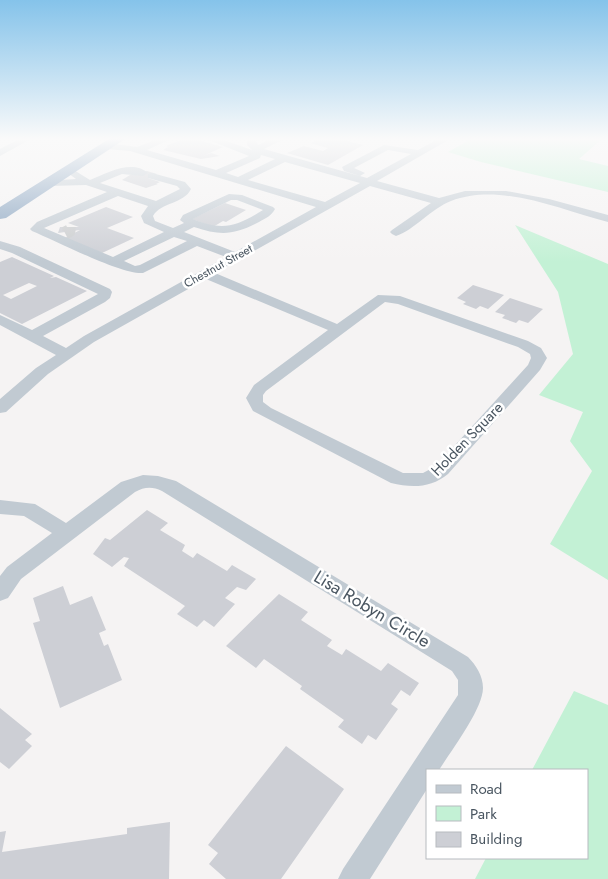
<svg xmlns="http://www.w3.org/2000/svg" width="608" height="879" font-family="Jost,sans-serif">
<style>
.green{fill:#c3f1d5}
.building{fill:#cdcfd5;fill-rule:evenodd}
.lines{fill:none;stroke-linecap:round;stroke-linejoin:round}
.minor-tunnel{stroke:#caccce;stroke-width:13;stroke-dasharray:13 6;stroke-linecap:butt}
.minor{fill:#c1cad2;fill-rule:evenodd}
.highway{fill:#8ba5c1;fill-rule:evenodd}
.labels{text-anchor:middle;stroke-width:5;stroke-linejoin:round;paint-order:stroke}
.far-street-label{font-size:12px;fill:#4a5661;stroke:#fff}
.street-label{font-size:15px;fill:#4a5661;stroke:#fff}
.near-street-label{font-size:18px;fill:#4a5661;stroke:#fff}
</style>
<rect width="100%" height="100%" fill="#f5f3f3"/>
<!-- green -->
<path class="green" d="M471,139H602L579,159L608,166V192L481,162L448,152Z
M515,225L608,264V580L550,544L592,471L570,441L583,412L539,395L573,354L558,292Z
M574,691L608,705V879H475L486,858H587V770H532Z"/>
<!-- building -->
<path class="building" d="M184,139H195L223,147L203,156L211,153L220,156L201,159L163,150L168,147L166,146Z
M320,139H340L363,145L328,165L287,153L304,146L323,151L328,148L310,143Z
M147,171L157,174L148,178L160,182L156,184H158L146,188L122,180L130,175Z
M225,203L246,210L226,222L223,221L213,227L192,219Z
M106,207L133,217L107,228L134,238L102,253L65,238L80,230L58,233L60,227H79L68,223Z
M12,257L54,276L50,278L56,277L87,291L22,324L0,313V262ZM29,283L37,286L11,299L3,295Z
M473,285L504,295L488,309L480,306L476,309L463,304L466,302L457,298Z
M510,298L543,309L528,323L519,320L516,323L502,318L505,315L495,312Z
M147,510L168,523L160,530L185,545L182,551L193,558L197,553L227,571L232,565L256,579L246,590L237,587L225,598L235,604L214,627L204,620L197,627L177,614L185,606L124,566L129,558L124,557L112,567L93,554L105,538L110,540Z
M63,586L70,605L92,596L106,630L99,633L104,646L108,644L122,680L60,708L33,623L40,621L33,598Z
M279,594L308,612L301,620L332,640L327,646L342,655L346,649L381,671L388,663L419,683L410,696L401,690L391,704L398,709L376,740L368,735L362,744L338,727L344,720L300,689L302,686L264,659L256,668L226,646Z
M0,708L32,734L25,740L32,746L9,769L0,762Z
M286,746L344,789L281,879H226L209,864L218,853L208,845Z
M170,822L169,879H0V832L6,831L2,852L127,834V828Z"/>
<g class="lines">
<!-- minor-tunnel -->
<path class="minor-tunnel" d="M65,233L69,231V227"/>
<!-- minor -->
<path class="minor" d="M19,139H31L0,156V149Z
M158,139H171L147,150L216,170L249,156L206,139H221L252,150L247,145V139H258L256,141L258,145L271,139H284L264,149L367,178L411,154L388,150L354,168L365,173L360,176L344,171L342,167L384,145L418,150L438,139H450L377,181L439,198L465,191H506L549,199L608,215V222C560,210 501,182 451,201C432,208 413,231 396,236L392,234L390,232L392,230L431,203L370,186L215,273L337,324L378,295L400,296L528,341L541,348L547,358L540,370L448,474C431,488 412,488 391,483L253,411L246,398L254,385L328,330L206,279L94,342L48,374L6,412L0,413V399L36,368L56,355L0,325V315L32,330L98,294L12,253L0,249V241L20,247L110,289L112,292L110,298L105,302L43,336L66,348L84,336L226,257L197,246L143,273C122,275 56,241 32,231L30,229L37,222L107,192L86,185L49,186L44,183L45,181L76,179L64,170L69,167L90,180C107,173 132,159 148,173L143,176L122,174L100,183L156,201L180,189L177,186L148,178V174L152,173L185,182L191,189C184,204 161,202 153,216L155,221L173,228L184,223L180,220L183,215L229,194L242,195L273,207L275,209C271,216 266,218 259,222C234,235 221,236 194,227L184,232L235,252L316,207L130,151L107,149L102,146L107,143L137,147ZM261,155L275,159L238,177L226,173L260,158ZM285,162L360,183L325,202L248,180ZM118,196L148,206L141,216L144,223L164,232L113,257L44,228ZM231,200H237L263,210C236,227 222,231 193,219ZM174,237L187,241L140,265L135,266L124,261ZM385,302L398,304L518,347L530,354L531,358L528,365L436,466L423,473H403L271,408L263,402V395L266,391Z
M143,475L158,476L176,481L468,657C476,665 483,676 483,688C483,709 451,751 439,770H427V789L370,879H338L343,869L458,695V680L452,671L162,491C152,486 144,487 135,492L21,579L8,598L0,601V576L7,567L52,533L24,516L0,514V500L35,504L66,523L121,482Z"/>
<!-- highway -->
<path class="highway" d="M109,139H125L6,218L0,219V207Z"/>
</g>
<!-- sky -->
<linearGradient id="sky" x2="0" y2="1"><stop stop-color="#85c3ea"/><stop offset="0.53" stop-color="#fafafa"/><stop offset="1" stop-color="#fafafa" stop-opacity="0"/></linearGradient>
<rect width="608" height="262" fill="url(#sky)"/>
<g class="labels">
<!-- far-street labels -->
<g class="far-street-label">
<text transform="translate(218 266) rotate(-29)" y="4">Chestnut Street</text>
</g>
<!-- street labels -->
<g class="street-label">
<text transform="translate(467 439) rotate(-46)" y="5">Holden Square</text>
</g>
<!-- near-street labels -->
<g class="near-street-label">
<text transform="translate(372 609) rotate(31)" y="6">Lisa Robyn Circle</text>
</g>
</g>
<!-- legend -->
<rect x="426" y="769" width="162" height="90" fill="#ffffff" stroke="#b7bbc0"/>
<rect x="436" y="785" width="25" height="8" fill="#c1cad2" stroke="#b7bbc0"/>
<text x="470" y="794" font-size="15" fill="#4a5661">Road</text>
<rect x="436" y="806" width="25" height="15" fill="#c3f1d5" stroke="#b7bbc0"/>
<text x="470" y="819" font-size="15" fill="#4a5661">Park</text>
<rect x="436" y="832" width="25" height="15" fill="#cdcfd5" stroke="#b7bbc0"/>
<text x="470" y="844" font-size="15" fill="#4a5661">Building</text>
</svg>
